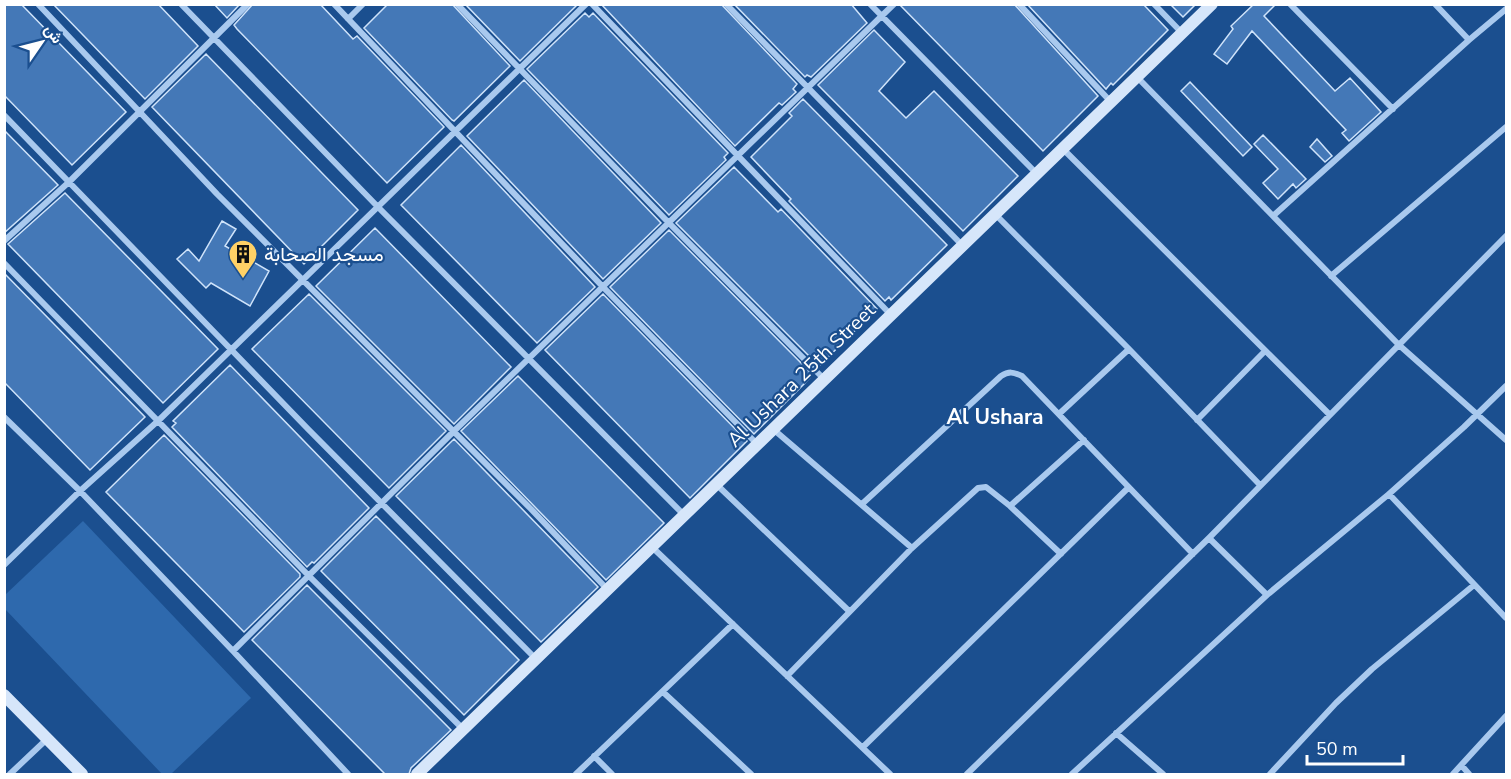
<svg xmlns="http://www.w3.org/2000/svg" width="1511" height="779" font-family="'Nunito Sans',Vazirmatn,sans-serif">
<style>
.green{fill:#2e69ad}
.building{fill:#4478b7;stroke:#cfe3fa;stroke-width:1.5}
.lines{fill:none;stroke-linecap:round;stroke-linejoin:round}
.street{stroke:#a9c9ee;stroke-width:6}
.secondary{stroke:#d6e6fa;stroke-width:12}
.labels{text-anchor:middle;stroke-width:4.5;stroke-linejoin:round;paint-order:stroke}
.poi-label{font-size:20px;fill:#fff;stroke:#1b4f8f;text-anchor:start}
.street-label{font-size:20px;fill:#fff;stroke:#1b4f8f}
.neighbourhood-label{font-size:21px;font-weight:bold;fill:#fff;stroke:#1b4f8f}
</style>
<rect width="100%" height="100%" fill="#1b4f8f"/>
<!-- green -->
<path class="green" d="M83,521L251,698L171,774H162L5,609V595Z"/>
<!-- building -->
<path class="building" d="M4,4H21L126,112L72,165L4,95Z
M53,4H158L198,46L145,99Z
M214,4H240L227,18Z
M253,4H320L353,39L357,36L444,127L387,183L237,29L234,25Z
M388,4H452L510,66L454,121L452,120L364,28Z
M465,4H576L577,5L520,61Z
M601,4H721L797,84L793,89L796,92L782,105L779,103L735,146Z
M734,4H851L867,23L811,77L807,75L805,77Z
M899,4H1014L1098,96L1043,151Z
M1027,4H1143L1168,30L1113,85L1111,83L1106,89Z
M1170,4H1196L1183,17Z
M1254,4H1276L1264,16L1335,91L1350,78L1381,112L1349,141L1342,133L1346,130L1252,31L1227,64L1214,54L1233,29L1231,26Z
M585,13L589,17L593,13L728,153L724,157L726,160L669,215L527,69Z
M874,30L905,62L879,91L906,118L934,91L1018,176L963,231L818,85Z
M206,54L358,210L304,264L152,107Z
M524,80L661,223L603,279L467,136Z
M1190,82L1252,147L1243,156L1181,91Z
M803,99L947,245L891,300L889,297L885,301L789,201L791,199L751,157L792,116L789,113Z
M4,130L58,185L4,233Z
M1263,135L1306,179L1296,188L1293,184L1278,199L1263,183L1278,169L1254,144Z
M1317,139L1332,156L1325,162L1310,147Z
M461,145L595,287L537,343L401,205Z
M734,167L778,212L781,209L877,309L819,366L676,223Z
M65,193L218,349L163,403L8,244Z
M222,221L236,229L225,246L269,271L250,306L211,283L206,288L177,259L188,249L199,261Z
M375,228L511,367L454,424L316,286Z
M669,230L812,374L809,377L810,378L754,434L610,287Z
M4,273L145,417L90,470L4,382Z
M309,294L446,431L389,488L252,349Z
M603,294L747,441L690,498L545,350Z
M230,365L369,508L314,563L312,562L307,567L172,427L176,423L173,421Z
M518,376L664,523L606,580L461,431Z
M164,435L300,574V577L244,632L106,492Z
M454,439L598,587L541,642L396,496Z
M376,516L519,660L464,715L321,571Z
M307,585L451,730L411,768L409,774H385L252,640Z"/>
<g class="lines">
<!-- street -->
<path class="street" d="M38,4L217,194L531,509L608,590
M181,4L378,207L684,515
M334,4L603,287L757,444
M457,4L668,222L824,379
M592,4L891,315
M726,4L963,246
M870,4L1037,174
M1019,4L1111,102
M1154,4L1183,34
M1290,4L1393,109
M1435,4L1469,40
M348,19L363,4
M1138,78L1399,345L1506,440
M4,115L308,429L536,659
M1063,149L1330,415
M996,215L1129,349L1260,485
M1273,216L1469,40L1506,9
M4,241L69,182L248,4
M4,263L308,575L463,729
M1331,276L1506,127
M1059,414L1129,349
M4,417L80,491L233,651L348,774
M1197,420L1265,351
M773,429L912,548
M716,484L849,611
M1389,494L1506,618
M862,504L1001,376C1009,371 1013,372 1022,376L1193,554
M1010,506L1084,440
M1209,538L1267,595
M652,547L890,774
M4,565L80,491L159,420L586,4
M233,651L453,432L894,4
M787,676L912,548L978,488L986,487L1010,506L1061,554
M663,692L751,774
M1116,733L1163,774
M863,747L1128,488
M594,756L612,774
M1462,766L1469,774
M10,774L47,739
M576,774L733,624
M967,774L1209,538L1506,236
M1072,774L1267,595L1389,494L1464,427L1506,386
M1270,774L1336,703L1372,669L1474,585
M1453,774L1506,716"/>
<!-- secondary -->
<path class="secondary" d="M4,695L82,774
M417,774L1212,4"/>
</g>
<!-- icons -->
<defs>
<g id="building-pin" transform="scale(1.5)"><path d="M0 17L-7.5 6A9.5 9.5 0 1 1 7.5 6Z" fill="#ffd166" stroke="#1b4f8f"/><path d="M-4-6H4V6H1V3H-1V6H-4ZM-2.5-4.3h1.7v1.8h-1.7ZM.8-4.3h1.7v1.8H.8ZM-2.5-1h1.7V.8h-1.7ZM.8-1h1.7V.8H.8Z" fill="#111"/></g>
</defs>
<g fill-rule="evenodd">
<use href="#building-pin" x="243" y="254"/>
</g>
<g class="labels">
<!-- poi labels -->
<g class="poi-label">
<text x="264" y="261">مسجد الصحابة</text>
</g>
<!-- street labels -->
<g class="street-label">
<text transform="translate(801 375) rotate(-44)" y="7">Al Ushara 25th Street</text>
</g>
<!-- neighbourhood labels -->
<g class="neighbourhood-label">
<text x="995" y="424">Al Ushara</text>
</g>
</g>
<!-- border -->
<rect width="1511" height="779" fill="none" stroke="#ffffff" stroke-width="12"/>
<!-- north arrow -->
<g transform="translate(42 42) rotate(55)" stroke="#1b4f8f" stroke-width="4.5" paint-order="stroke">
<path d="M0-4.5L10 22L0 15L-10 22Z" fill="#ffffff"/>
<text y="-9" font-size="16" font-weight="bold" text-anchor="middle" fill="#ffffff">ش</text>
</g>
<!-- scale -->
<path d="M1307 755v9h96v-9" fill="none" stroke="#ffffff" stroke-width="3"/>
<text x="1316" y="755" font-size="18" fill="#ffffff" stroke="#1b4f8f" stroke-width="4.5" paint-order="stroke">50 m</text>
</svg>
